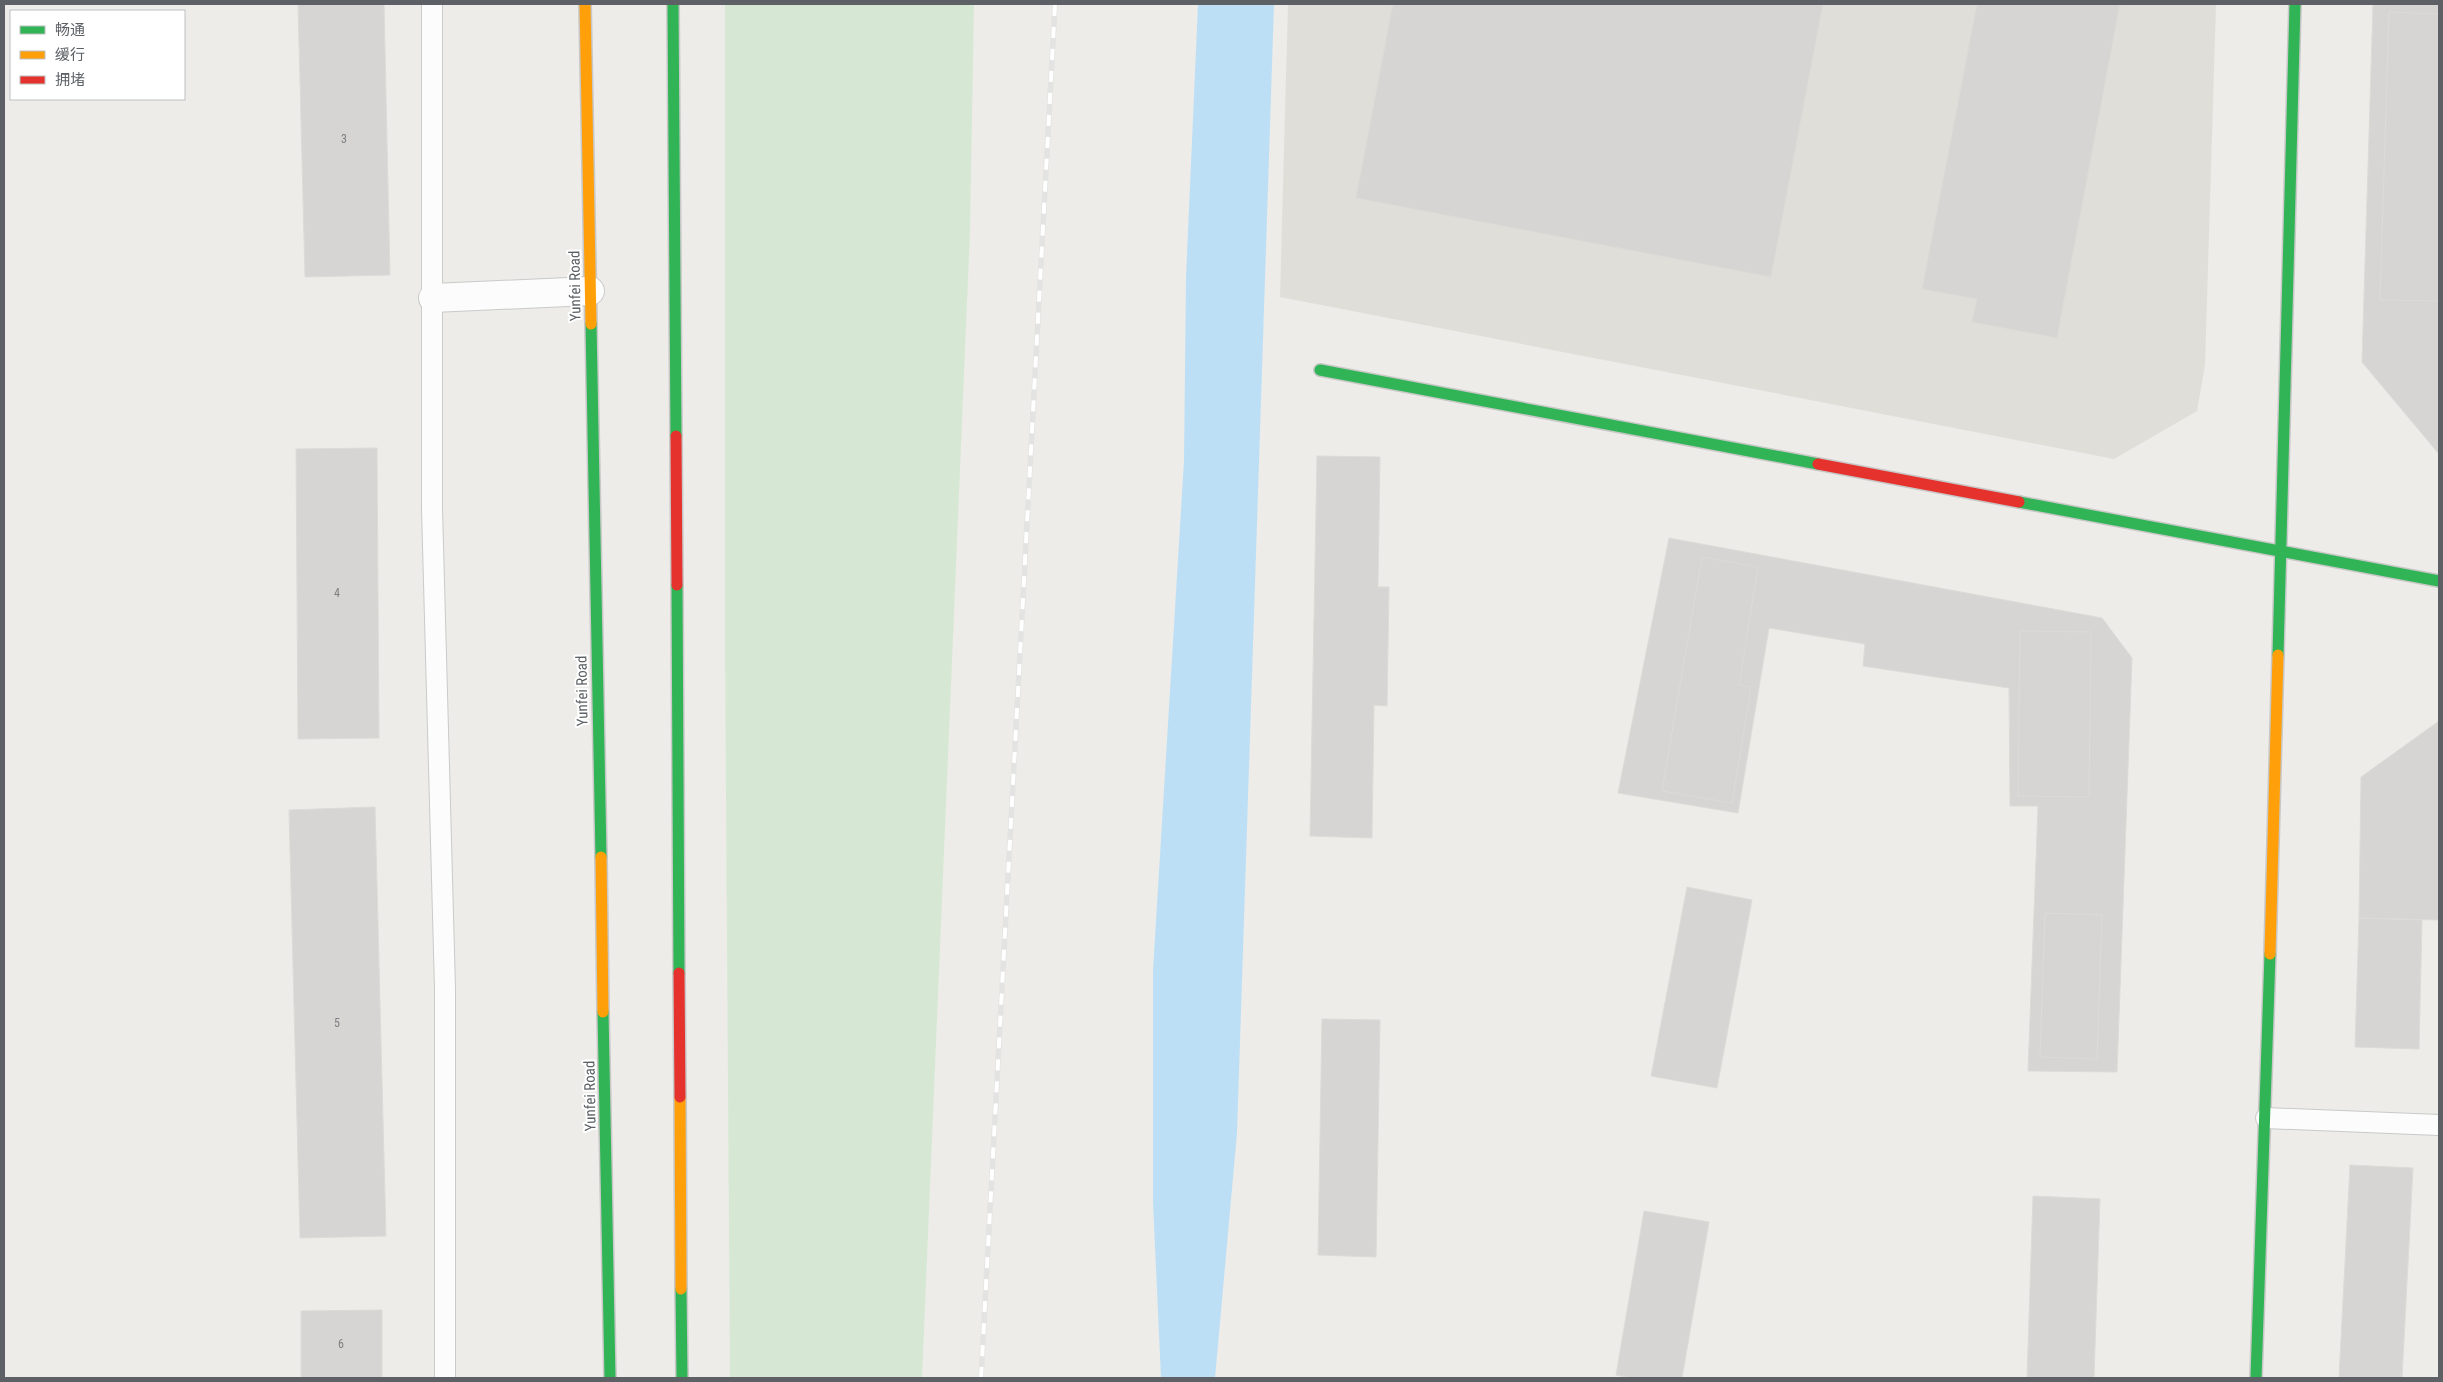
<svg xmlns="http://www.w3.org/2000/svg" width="2443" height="1382" font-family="'Roboto Condensed','Noto Sans SC',sans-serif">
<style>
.education{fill:#e0ded8}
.green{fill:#d6e8d4}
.water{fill:#bddff6}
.building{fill:#d6d5d3;stroke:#dcdbd7}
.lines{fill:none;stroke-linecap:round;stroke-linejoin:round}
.lane-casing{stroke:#c9caca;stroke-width:22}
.street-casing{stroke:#c9caca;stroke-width:30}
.fast-casing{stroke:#c8c8c8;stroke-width:14}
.slow-casing{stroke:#c8c8c8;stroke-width:14}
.jam-casing{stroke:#c8c8c8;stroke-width:14}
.lane{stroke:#fcfcfc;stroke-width:20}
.street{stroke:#fcfcfc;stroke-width:28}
.fast{stroke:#30b455;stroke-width:11}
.slow{stroke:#ff9f0a;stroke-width:11}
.jam{stroke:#e5322d;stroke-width:11}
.rail-casing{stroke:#e3e3e2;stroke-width:5.5}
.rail{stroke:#fff;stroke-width:4;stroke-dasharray:11;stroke-linecap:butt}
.labels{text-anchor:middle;stroke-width:4;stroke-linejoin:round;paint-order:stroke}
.number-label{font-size:12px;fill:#7c7e81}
.street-label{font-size:15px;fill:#5d6165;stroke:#fff}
</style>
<rect width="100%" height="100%" fill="#edece8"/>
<!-- education -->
<path class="education" d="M1288,4H2216L2205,365L2197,411L2114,459L1280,297Z"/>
<!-- green -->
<path class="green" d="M725,4H974L970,230L922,1378H730L725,650Z"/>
<!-- water -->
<path class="water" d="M1198,4H1274L1237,1133L1215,1378H1161L1153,1202V970L1184,461L1186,277Z"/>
<!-- building -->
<path class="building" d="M298,4H384L390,275L305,277Z
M1393,4H1823L1771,277L1356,198Z
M1977,4H2120L2057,338L1972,322L1977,299L1922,289Z
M2373,4H2439V454L2362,362Z
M2389,12L2439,14V301L2380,300Z
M377,448L379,738L298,739L296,449Z
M1317,456L1380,457L1378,587H1389L1387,706L1374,705L1372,838L1310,836Z
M1669,538L2102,618L2132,658L2117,1072L2028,1071L2038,806H2010L2009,688L1863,666L1865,644L1769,628L1738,813L1618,793Z
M1702,557L1758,567L1739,685L1751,687L1732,803L1662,791Z
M2020,631L2091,632L2089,797L2018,796Z
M2439,698V920L2359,918L2361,777L2439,721Z
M375,807L386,1236L300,1238L289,810Z
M1687,887L1752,900L1717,1088L1651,1076Z
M2045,913L2102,915L2097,1059L2040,1057Z
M2359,918L2422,920L2419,1049L2355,1047Z
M1322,1019L1380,1020L1376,1257L1318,1255Z
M2350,1165L2413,1168L2402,1378H2339Z
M2033,1196L2100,1199L2094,1378H2027Z
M1644,1211L1709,1222L1682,1378H1632L1616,1375Z
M382,1310V1378H301V1311Z"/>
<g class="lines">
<!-- lane casing -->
<g class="lane-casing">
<path id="lane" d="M432,4V508L445,989V1378
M2266,1118L2439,1125"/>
</g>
<!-- street casing -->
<g class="street-casing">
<path id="street" d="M433,298L590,291"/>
</g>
<!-- fast casing -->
<g class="fast-casing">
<path id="fast" d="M673,4L676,436
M591,324L601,857
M1320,370L1818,464
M2019,502L2439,581
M677,585L679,973
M2278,655L2295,4
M603,1012L610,1378
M681,1289L682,1378
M2256,1378L2270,954"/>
</g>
<!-- slow casing -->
<g class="slow-casing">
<path id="slow" d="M585,4L591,324
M601,857L603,1012
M2270,954L2278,655
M680,1097L681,1289"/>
</g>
<!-- jam casing -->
<g class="jam-casing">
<path id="jam" d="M676,436L677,585
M1818,464L2019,502
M679,973L680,1097"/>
</g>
<!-- lane -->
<use href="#lane" class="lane"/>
<!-- street -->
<use href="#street" class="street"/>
<!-- fast -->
<use href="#fast" class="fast"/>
<!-- slow -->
<use href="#slow" class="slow"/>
<!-- jam -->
<use href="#jam" class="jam"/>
<!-- rail casing -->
<g class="rail-casing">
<path id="rail" d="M981,1378L1055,4"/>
</g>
<!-- rail -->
<use href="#rail" class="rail"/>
</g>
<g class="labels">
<!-- number labels -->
<g class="number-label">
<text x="344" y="143">3</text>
<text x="337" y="597">4</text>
<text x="337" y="1027">5</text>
<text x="341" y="1348">6</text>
</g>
<!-- street labels -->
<g class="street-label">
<text transform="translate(575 286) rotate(-91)" y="5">Yunfei Road</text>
<text transform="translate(582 691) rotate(-91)" y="5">Yunfei Road</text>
<text transform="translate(590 1096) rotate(-91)" y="5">Yunfei Road</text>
</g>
</g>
<!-- border -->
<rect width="2443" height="1382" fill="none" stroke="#5d6165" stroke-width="10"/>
<!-- legend -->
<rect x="10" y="10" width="175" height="90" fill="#ffffff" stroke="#bec0c1"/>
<rect x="20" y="26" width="25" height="8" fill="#30b455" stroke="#bec0c1"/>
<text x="55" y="35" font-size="15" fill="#5d6165">畅通</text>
<rect x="20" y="51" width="25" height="8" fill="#ff9f0a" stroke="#bec0c1"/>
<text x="55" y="60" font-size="15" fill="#5d6165">缓行</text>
<rect x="20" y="76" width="25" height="8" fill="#e5322d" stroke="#bec0c1"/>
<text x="55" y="85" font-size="15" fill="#5d6165">拥堵</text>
</svg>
